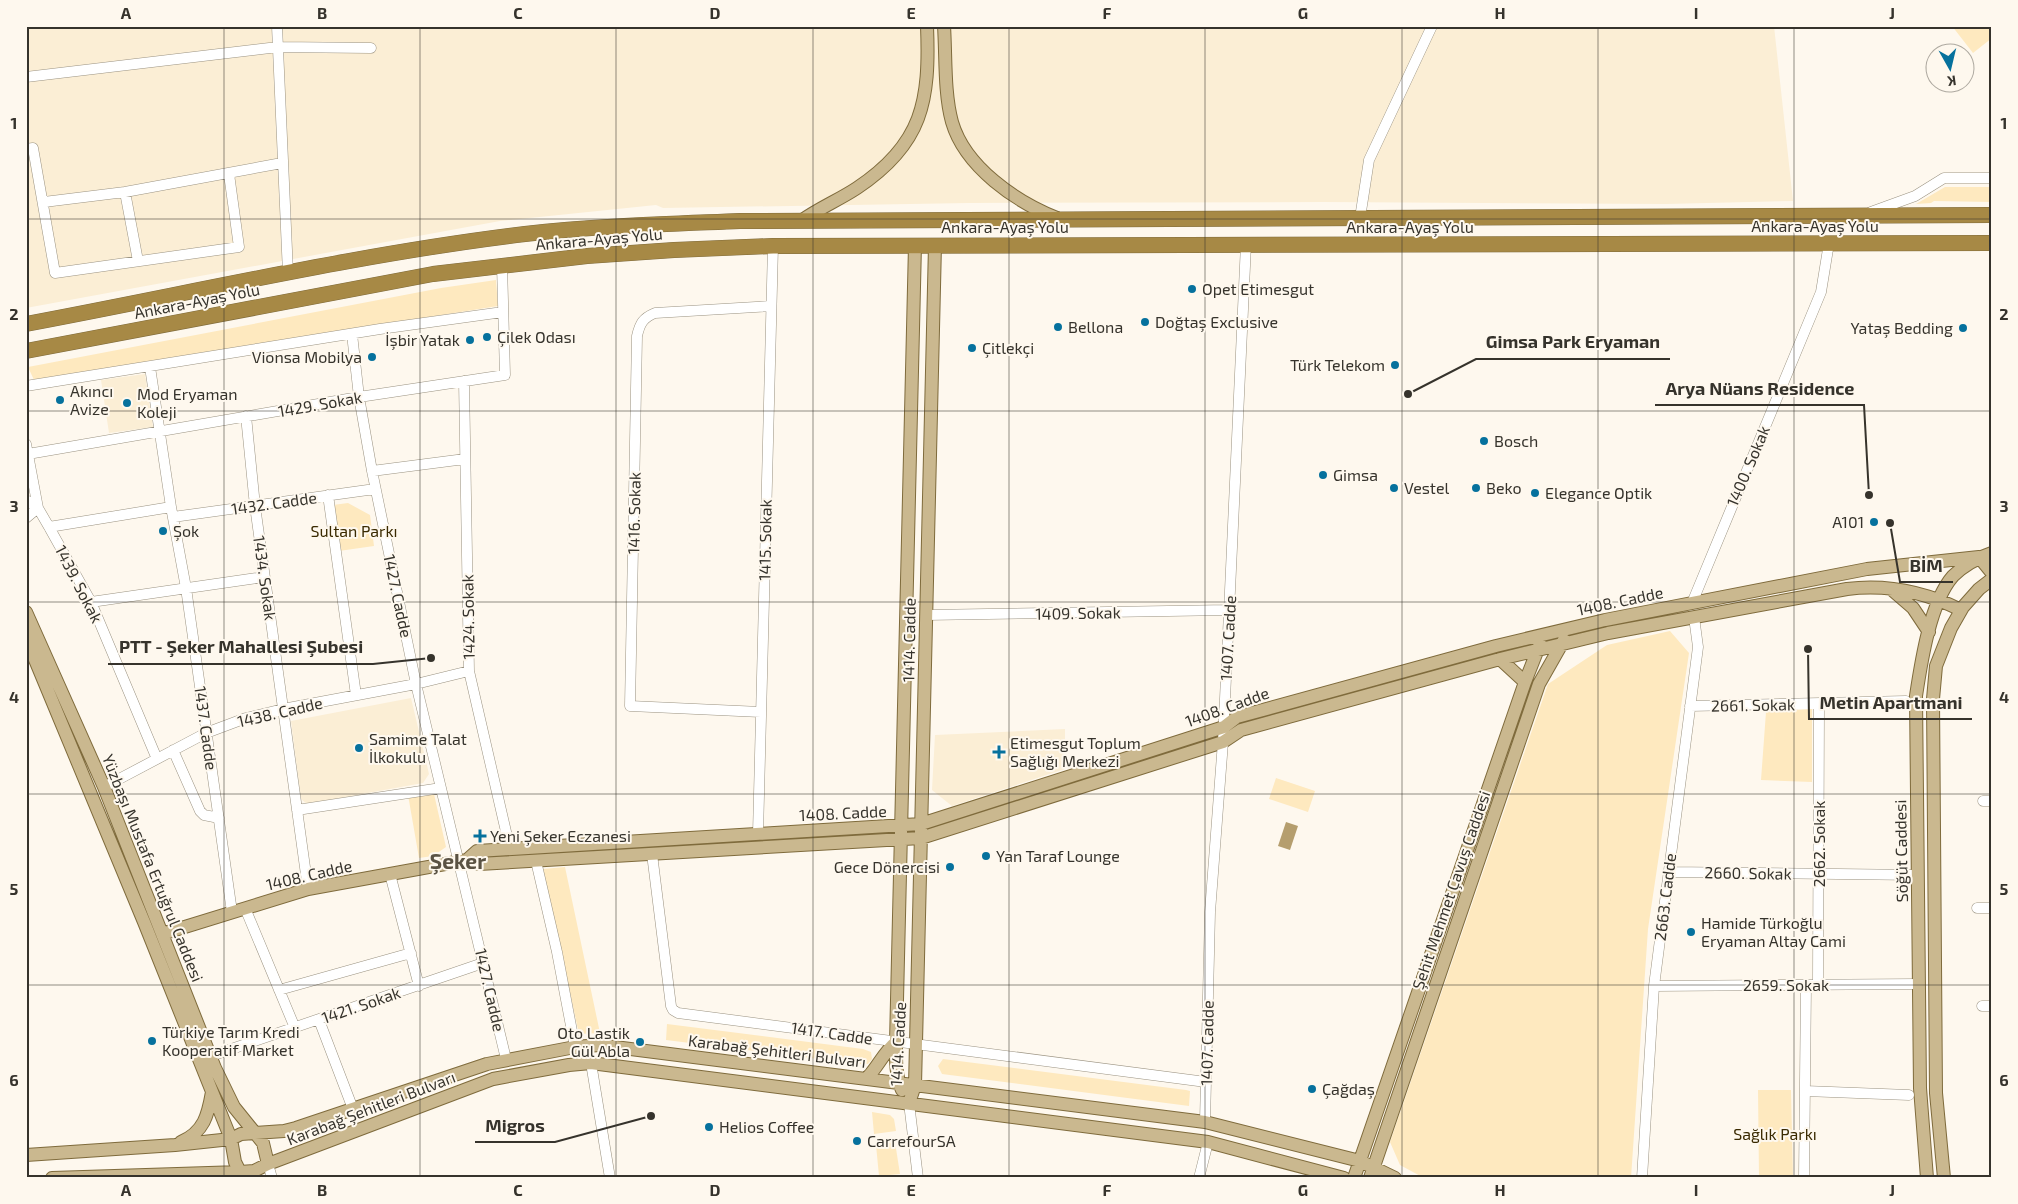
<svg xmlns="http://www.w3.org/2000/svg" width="2018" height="1204" font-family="'Exo 2',sans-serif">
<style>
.built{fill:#fbeed5}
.green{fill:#fee9bf}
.water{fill:#b59e6e}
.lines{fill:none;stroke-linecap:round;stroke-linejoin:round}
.minor-casing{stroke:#9b9382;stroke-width:11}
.major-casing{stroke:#7f6b3c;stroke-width:14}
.highway-casing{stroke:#7f6b3c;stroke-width:16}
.minor{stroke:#fff;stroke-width:10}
.major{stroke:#cab88f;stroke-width:12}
.highway{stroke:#a78945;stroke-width:15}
.grid{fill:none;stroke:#36332c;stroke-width:1;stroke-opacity:0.55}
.poi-dot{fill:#06719d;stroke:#fef8ee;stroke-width:2}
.labels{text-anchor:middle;stroke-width:4;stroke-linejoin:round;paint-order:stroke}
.street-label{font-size:16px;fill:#36332c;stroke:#fef8ee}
.poi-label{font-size:16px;fill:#36332c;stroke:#fef8ee;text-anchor:start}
.park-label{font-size:16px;fill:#3a2a01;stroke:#fef8ee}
.district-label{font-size:21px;font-weight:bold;fill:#5a5243;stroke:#fef8ee}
.leader{fill:none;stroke:#36332c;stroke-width:2}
.callout-dot{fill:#36332c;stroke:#fef8ee;stroke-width:2}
.callout-label{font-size:18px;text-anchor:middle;font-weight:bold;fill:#36332c;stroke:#fef8ee;stroke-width:4;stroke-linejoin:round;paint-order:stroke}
.neatline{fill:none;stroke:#36332c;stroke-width:2}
.grid-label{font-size:16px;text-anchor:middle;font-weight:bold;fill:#36332c}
</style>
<rect width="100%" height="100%" fill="#fef8ee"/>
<!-- built -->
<path class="built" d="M26,26H1774L1793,201L1666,204L1323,202L969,203L663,208L656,205L500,221L26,308Z
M145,374L153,427L109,433L101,380Z
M411,698L429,774L423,783L307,804L301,799L291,721Z
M1065,729V769L952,806L932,790L935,735Z"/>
<!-- green -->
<path class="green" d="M1952,26H1988L1992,31V38L1973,53Z
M1945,187H1992V202L1934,201L1931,203L1916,204Z
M496,280L498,306L34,380L28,367L441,288Z
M348,503L370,515L374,546L339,551L333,505Z
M1670,631L1689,653L1648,929L1631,1178H1424L1400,1165L1390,1142L1548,684L1607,645Z
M1812,709V782L1761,780L1766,712Z
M1276,778L1315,791L1308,812L1269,799Z
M429,792L434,794L446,847L433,856L419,858L408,795Z
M565,867L600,1033L579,1034L543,869Z
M667,1024L863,1049L871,1052L872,1059L868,1064H859L666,1040Z
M943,1059L1186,1090L1190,1091L1189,1106L942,1074L938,1066Z
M1758,1090H1791L1793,1178H1759Z
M872,1112L890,1115L894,1119L896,1131L874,1134Z
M895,1142L900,1174L879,1176L876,1145Z"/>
<!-- water -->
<path class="water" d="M1286,822L1298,826L1290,850L1278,846Z"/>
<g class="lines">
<!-- minor casing -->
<g class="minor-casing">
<path id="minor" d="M277,26L288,273
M26,77L278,47L371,48
M26,149L33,148L55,273L239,247L229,174
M125,192L138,261
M44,202L125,192L282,163
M1871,212L1915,196L1944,178H1992
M1360,218L1369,160L1432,26
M352,334L359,397L372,471L416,684L506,1059
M150,367L171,507L186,588L232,912
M464,381L469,671L510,849
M26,386L380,329L503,312
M246,416L255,506L308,889
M26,444L38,508L26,518
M28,454L359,397L505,375L502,265
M372,471L465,459
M328,495L356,695
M26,500L38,508L49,527L91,602L157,759
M173,517L375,489
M49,527L171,507
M91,602L264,577
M1692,603L1821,292L1829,243
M926,615L1229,610
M1690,706L1906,701
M761,712L630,706L637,336C640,323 643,318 655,313L771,306
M173,750L200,811L204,815L219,818
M104,787L206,733L246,718L283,709L416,684L469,671
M1983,801H1992
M297,810L441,788
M758,834L773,246
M652,854L671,1006L673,1010L678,1013L1206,1082
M536,861L557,952L575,1047
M1669,872L1918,875
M390,874L419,986
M245,908L295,1028
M1977,908H1992
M1818,984L1819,704
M1654,986L1919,984
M279,990L411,953
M1982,1006H1992
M319,1020L353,1109
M211,1056L483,963
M591,1063L610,1178
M1805,1091L1909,1095
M909,1103L918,1178
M1205,1122L1210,912L1223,742L1246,244
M268,1164L272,1178
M1199,1178L1208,1142
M1642,1178L1654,986L1698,647L1694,617
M1804,1178L1806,985"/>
</g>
<!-- major casing -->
<g class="major-casing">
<path id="major" d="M944,26C946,56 944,93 952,122C965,167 1016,202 1057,218
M801,221C819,208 839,200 857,188C923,144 930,101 927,26
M1891,589L1913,608L1929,632
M26,612L104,787L215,1068L234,1107L255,1133L284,1131L296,1128L487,1064L575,1047L599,1045L1205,1122L1360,1161L1395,1178
M26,638L144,922L231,1139L235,1162L240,1172L254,1171L268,1164L493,1079L569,1065L591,1063L1208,1142L1344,1178
M1500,659L1525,682
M467,860L477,851L921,824L1224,727L1237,717L1496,646L1605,620L1867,569L1979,557L1992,573
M162,934L308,889L467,860L479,864L921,838L1223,742L1241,730L1500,659L1608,633L1847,589C1887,584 1925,592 1961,610
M866,1079C878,1067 883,1053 896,1042
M902,1090C895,1075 896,1058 896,1042L915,245
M909,1103L915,1085L935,245
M181,1142C204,1132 208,1115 212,1092
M26,1155L175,1145L231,1139L241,1134L255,1133L263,1143L268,1164
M52,1178L240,1172
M1354,1178L1525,682L1540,644
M1370,1178L1539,684L1564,640
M1927,1178L1920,1088L1916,696C1921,663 1930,602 1953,576C1964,565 1977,558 1992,553
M1944,1178L1936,1093L1933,699L1936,666L1951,628L1963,607L1979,589L1992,579"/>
</g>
<!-- highway casing -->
<g class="highway-casing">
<path id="highway" d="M26,324C192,293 358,254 525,234C596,226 669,224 740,221L1992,215
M26,351L433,274L587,256L674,250L773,246L1992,243"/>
</g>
<!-- minor -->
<use href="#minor" class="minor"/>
<!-- major -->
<use href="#major" class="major"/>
<!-- highway -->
<use href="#highway" class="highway"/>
</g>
<!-- grid -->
<path class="grid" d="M224,26V1178M420,26V1178M616,26V1178M813,26V1178M1009,26V1178M1205,26V1178M1402,26V1178M1598,26V1178M1794,26V1178M26,219H1992M26,411H1992M26,602H1992M26,794H1992M26,985H1992"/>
<!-- markers -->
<g class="poi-dot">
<circle cx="1192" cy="289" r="5"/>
<circle cx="1145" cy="322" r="5"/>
<circle cx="1058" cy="327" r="5"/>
<circle cx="1963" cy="328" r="5"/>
<circle cx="487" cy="337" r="5"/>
<circle cx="470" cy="340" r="5"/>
<circle cx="972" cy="348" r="5"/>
<circle cx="372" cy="357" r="5"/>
<circle cx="1395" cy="365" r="5"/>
<circle cx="60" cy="400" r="5"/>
<circle cx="127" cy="403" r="5"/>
<circle cx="1484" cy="441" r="5"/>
<circle cx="1323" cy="475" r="5"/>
<circle cx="1394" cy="488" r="5"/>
<circle cx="1476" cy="488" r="5"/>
<circle cx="1535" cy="493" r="5"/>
<circle cx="1874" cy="522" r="5"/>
<circle cx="163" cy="531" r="5"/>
<circle cx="359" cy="748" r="5"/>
<path d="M996.5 744.5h5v5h5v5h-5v5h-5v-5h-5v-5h5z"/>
<path d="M477.5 828.5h5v5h5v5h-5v5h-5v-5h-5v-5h5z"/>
<circle cx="986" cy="856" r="5"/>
<circle cx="950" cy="867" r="5"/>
<circle cx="1691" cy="932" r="5"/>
<circle cx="152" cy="1041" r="5"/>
<circle cx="640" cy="1042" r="5"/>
<circle cx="1312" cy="1089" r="5"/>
<circle cx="709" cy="1127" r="5"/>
<circle cx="857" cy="1141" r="5"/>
</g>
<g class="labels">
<!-- street labels -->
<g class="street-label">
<text x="1815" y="232">Ankara-Ayaş Yolu</text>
<text x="1005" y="233">Ankara-Ayaş Yolu</text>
<text x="1410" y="233">Ankara-Ayaş Yolu</text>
<text transform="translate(599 239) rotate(-5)" y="6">Ankara-Ayaş Yolu</text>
<text transform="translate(197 301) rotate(-11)" y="6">Ankara-Ayaş Yolu</text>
<text transform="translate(320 404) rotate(-10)" y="6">1429. Sokak</text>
<text transform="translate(1748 466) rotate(-67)" y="6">1400. Sokak</text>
<text transform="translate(274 503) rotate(-8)" y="6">1432. Cadde</text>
<text transform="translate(634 513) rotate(-89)" y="6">1416. Sokak</text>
<text transform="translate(765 540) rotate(-89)" y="6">1415. Sokak</text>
<text transform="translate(265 578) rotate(82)" y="6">1434. Sokak</text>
<text transform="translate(79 584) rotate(63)" y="6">1439. Sokak</text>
<text transform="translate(398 596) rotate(78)" y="6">1427. Cadde</text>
<text transform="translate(1620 601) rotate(-12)" y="6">1408. Cadde</text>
<text transform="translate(1078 613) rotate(-1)" y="6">1409. Sokak</text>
<text transform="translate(468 617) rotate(-91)" y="6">1424. Sokak</text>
<text transform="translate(1228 638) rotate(-87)" y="6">1407. Cadde</text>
<text transform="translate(909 640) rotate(-89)" y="6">1414. Cadde</text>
<text transform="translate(1753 705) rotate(-1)" y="6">2661. Sokak</text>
<text transform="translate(1227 707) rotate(-20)" y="6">1408. Cadde</text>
<text transform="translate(280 712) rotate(-13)" y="6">1438. Cadde</text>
<text transform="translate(206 728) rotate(82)" y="6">1437. Cadde</text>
<text transform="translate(843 813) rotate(-3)" y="6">1408. Cadde</text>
<text transform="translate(1819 844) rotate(-90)" y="6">2662. Sokak</text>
<text transform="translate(1901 851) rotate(-91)" y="6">Söğüt Caddesi</text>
<text transform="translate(153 868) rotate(68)" y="6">Yüzbaşı Mustafa Ertuğrul Caddesi</text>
<text transform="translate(1748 873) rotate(1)" y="6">2660. Sokak</text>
<text transform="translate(309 875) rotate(-13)" y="6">1408. Cadde</text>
<text transform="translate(1451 890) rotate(-71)" y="6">Şehit Mehmet Çavuş Caddesi</text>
<text transform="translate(1665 897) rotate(-83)" y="6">2663. Cadde</text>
<text x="1786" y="991">2659. Sokak</text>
<text transform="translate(490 990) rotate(77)" y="6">1427. Cadde</text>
<text transform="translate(361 1005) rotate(-19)" y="6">1421. Sokak</text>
<text transform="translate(832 1033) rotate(8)" y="6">1417. Cadde</text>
<text transform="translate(1207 1043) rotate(-89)" y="6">1407. Cadde</text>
<text transform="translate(898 1044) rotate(-87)" y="6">1414. Cadde</text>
<text transform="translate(777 1051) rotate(7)" y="6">Karabağ Şehitleri Bulvarı</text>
<text transform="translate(371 1108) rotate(-21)" y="6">Karabağ Şehitleri Bulvarı</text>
</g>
<!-- poi labels -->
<g class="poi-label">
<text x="1202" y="295">Opet Etimesgut</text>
<text x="1155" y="328">Doğtaş Exclusive</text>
<text x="1068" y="333">Bellona</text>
<text x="1953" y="334" text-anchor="end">Yataş Bedding</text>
<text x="497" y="343">Çilek Odası</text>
<text x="460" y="346" text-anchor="end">İşbir Yatak</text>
<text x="982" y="354">Çitlekçi</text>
<text x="362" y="363" text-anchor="end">Vionsa Mobilya</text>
<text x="1385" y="371" text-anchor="end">Türk Telekom</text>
<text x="70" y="397">Akıncı<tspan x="70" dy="18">Avize</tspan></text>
<text x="137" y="400">Mod Eryaman<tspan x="137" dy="18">Koleji</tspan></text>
<text x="1494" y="447">Bosch</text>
<text x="1333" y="481">Gimsa</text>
<text x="1404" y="494">Vestel</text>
<text x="1486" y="494">Beko</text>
<text x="1545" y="499">Elegance Optik</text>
<text x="1864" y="528" text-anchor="end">A101</text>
<text x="173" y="537">Şok</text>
<text x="369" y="745">Samime Talat<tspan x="369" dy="18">İlkokulu</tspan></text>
<text x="1010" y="749">Etimesgut Toplum<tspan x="1010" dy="18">Sağlığı Merkezi</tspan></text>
<text x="490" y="842">Yeni Şeker Eczanesi</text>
<text x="996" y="862">Yan Taraf Lounge</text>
<text x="940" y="873" text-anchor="end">Gece Dönercisi</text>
<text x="1701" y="929">Hamide Türkoğlu<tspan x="1701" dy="18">Eryaman Altay Cami</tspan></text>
<text x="162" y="1038">Türkiye Tarım Kredi<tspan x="162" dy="18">Kooperatif Market</tspan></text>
<text x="630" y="1039" text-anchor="end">Oto Lastik<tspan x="630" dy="18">Gül Abla</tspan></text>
<text x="1322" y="1095">Çağdaş</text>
<text x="719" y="1133">Helios Coffee</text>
<text x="867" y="1147">CarrefourSA</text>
</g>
<!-- park labels -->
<g class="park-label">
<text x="354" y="537">Sultan Parkı</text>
<text x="1775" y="1140">Sağlık Parkı</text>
</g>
<!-- district labels -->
<g class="district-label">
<text x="458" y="869">Şeker</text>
</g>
</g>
<!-- callouts -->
<path class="leader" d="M1408 394L1476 359H1670M1869 495L1864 405H1655M1890 523L1900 582H1953M431 658L373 664H108M1808 649L1809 719H1972M651 1116L555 1142H475"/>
<g class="callout-dot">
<circle cx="1408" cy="394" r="5"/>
<circle cx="1869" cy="495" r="5"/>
<circle cx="1890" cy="523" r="5"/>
<circle cx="431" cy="658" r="5"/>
<circle cx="1808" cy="649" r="5"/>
<circle cx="651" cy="1116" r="5"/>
</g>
<g class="callout-label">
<text x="1573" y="348">Gimsa Park Eryaman</text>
<text x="1760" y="395">Arya Nüans Residence</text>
<text x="1926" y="572">BİM</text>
<text x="241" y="653">PTT - Şeker Mahallesi Şubesi</text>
<text x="1891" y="709">Metin Apartmani</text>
<text x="515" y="1132">Migros</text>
</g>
<!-- border -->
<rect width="2018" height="1204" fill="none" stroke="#fef8ee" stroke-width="55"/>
<!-- north arrow -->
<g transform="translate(1950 68) rotate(172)"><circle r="24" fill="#fef8ee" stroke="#aea9a0"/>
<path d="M0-4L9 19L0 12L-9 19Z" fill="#06719d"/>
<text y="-8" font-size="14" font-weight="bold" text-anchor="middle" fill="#36332c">K</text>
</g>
<rect x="28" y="28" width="1962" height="1148" class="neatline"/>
<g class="grid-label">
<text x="126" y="19">A</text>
<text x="322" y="19">B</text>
<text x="518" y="19">C</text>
<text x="715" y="19">D</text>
<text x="911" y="19">E</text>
<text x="1107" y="19">F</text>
<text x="1303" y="19">G</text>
<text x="1500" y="19">H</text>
<text x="1696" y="19">I</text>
<text x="1892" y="19">J</text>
<text x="14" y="129">1</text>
<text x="2004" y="129">1</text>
<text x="14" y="320">2</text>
<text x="2004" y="320">2</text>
<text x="14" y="512">3</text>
<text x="2004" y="512">3</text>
<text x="14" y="703">4</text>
<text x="2004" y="703">4</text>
<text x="14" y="895">5</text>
<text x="2004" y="895">5</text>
<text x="14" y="1086">6</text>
<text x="2004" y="1086">6</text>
<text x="126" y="1196">A</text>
<text x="322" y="1196">B</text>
<text x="518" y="1196">C</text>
<text x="715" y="1196">D</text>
<text x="911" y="1196">E</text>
<text x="1107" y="1196">F</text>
<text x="1303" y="1196">G</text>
<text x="1500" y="1196">H</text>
<text x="1696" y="1196">I</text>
<text x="1892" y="1196">J</text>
</g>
</svg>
